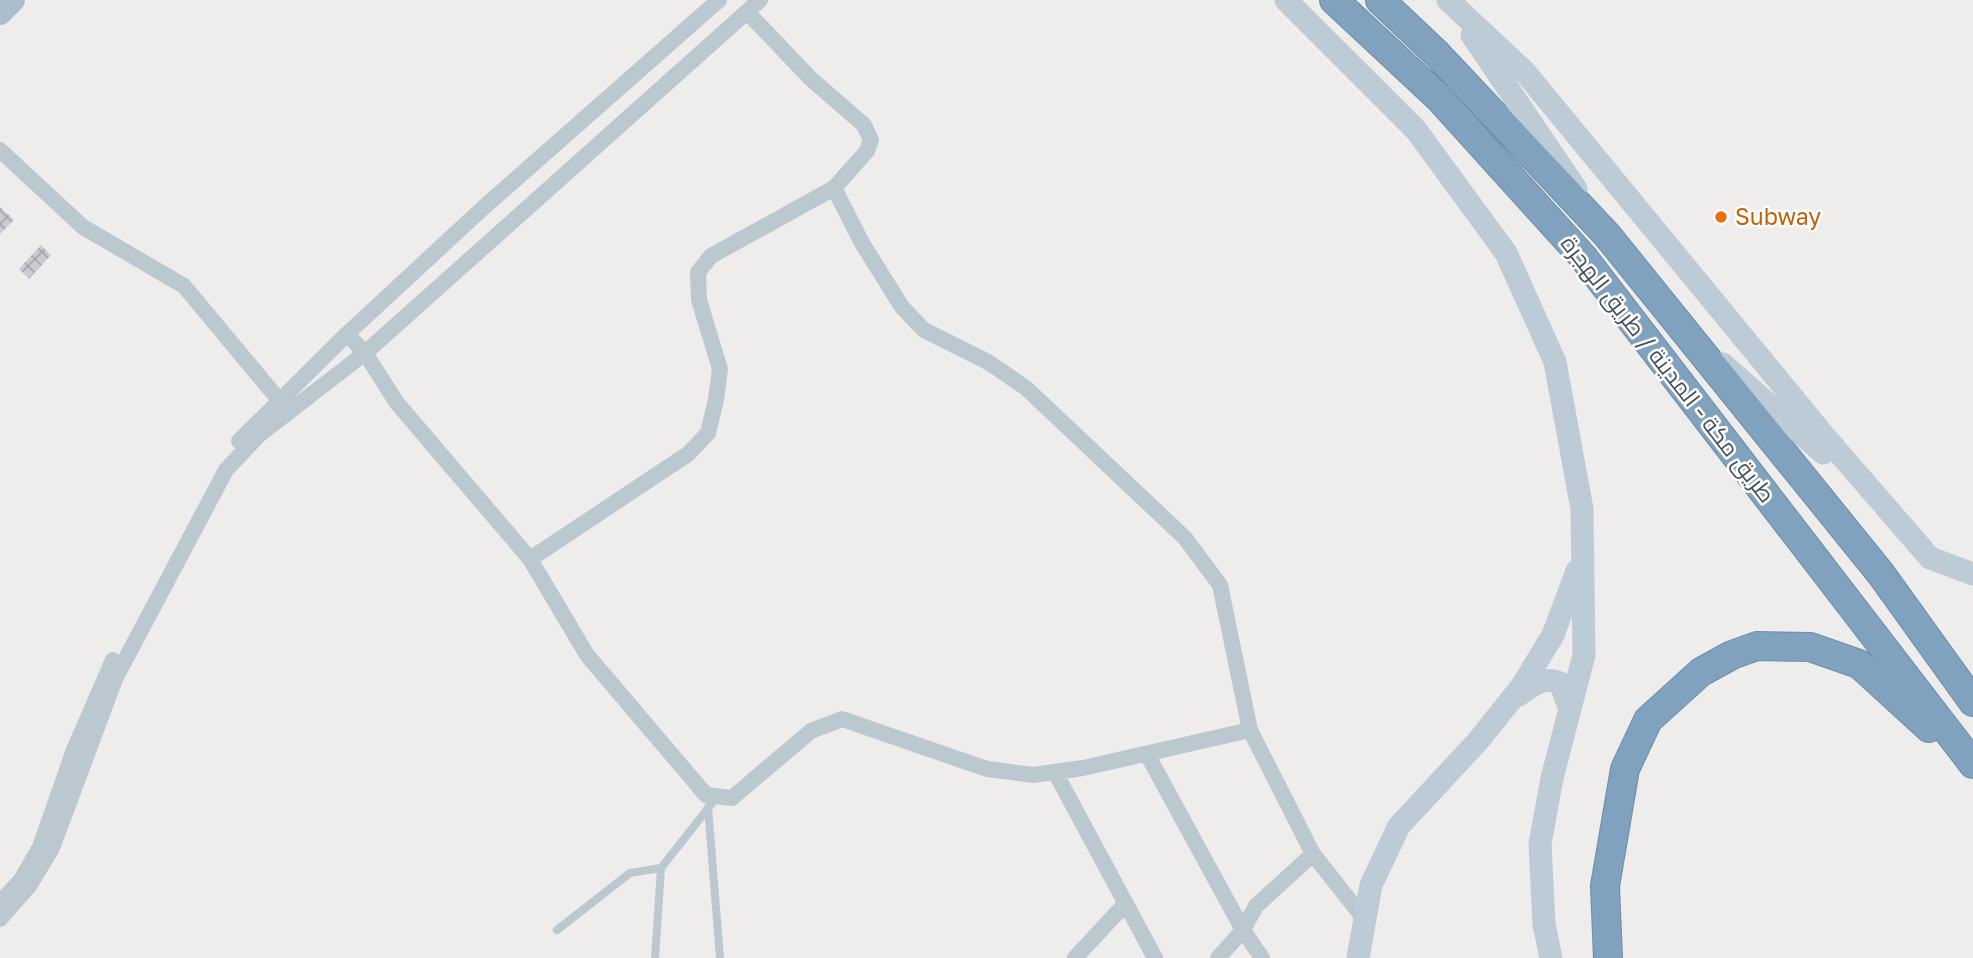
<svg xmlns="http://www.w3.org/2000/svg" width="1973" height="958" font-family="'Golos Text',Cairo,sans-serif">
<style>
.building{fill:url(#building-cross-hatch)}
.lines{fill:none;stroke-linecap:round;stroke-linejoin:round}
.highway-casing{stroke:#6c8daa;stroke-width:30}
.lane{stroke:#bcc8d0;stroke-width:8}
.street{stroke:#bcc8d0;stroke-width:16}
.secondary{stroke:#bdcbd7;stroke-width:23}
.primary{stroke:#aabdcd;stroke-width:24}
.highway{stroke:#80a2bf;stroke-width:28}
.food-dot{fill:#e8710a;stroke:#fff;stroke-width:2.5}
.labels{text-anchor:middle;stroke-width:5;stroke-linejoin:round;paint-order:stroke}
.food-label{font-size:23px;fill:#c56008;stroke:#fff;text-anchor:start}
.street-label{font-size:23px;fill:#44515a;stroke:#fff}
</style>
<defs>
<pattern id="building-cross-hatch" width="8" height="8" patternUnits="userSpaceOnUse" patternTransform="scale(1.75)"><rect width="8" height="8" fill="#c9ccd2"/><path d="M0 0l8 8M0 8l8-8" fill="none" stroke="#a5a8ad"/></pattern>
</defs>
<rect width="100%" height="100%" fill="#efecec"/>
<!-- building -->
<path class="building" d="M0,207L14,220L0,234Z
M41,245L51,255L29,279L19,269Z"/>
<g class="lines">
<!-- highway casing -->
<g class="highway-casing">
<path id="highway" d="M1334,0L1439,98L1583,257L1973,764
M1380,0L1437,54L1607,235L1881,574L1973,702
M1608,958L1605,886L1625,769L1648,720L1701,672L1732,655L1757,646L1810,647L1859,664L1929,728"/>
</g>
<!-- lane -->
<path class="lane" d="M708,807L720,958
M557,930L630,873L661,868
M655,958L661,868L717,797"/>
<!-- street -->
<path class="street" d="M0,150L83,227L184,286L279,400
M834,188L862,243L902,307L924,330L988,362L1026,388L1185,538L1220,585L1250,730L1313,854L1365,920
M347,334L365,353L397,403L530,559L587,655L706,795L732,798L811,731L842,719L987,769L1033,775L1083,768L1250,730
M239,441L347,334L483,208L719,0
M530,559L688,454L708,433L716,400L720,369L699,300L698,272L711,256L834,188L867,151L871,140L864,125L811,79L747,12
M1147,754L1243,930L1262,958
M1055,772L1155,958
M0,902L21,880L40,847L74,750L113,660
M0,919L29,886L52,848L115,679L226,470L259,435L365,353L760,0
M1075,958L1126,903
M1218,958L1243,930L1256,906L1313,854"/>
<!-- secondary -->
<path class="secondary" d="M1286,0L1416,130L1506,253L1555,362L1582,509L1584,655L1552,778L1540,844L1544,924L1551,958
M1448,0L1525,72L1826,438L1930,558L1973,574
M1472,35L1576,189
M1723,364L1823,453
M1519,695C1532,685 1544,676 1560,683L1570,709
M1358,958L1371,885L1399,826L1478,741L1522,686L1553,635L1577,571"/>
<!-- primary -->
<path class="primary" d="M0,13L13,0"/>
<!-- highway -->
<use href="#highway" class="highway"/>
</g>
<!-- markers -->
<circle class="food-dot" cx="1721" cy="217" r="7"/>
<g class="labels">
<!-- food labels -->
<g class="food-label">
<text x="1735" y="225">Subway</text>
</g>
<!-- street labels -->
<g class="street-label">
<text transform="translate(1668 369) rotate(52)" y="8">طريق مكة - المدينة / طريق الهجرة</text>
</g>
</g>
</svg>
